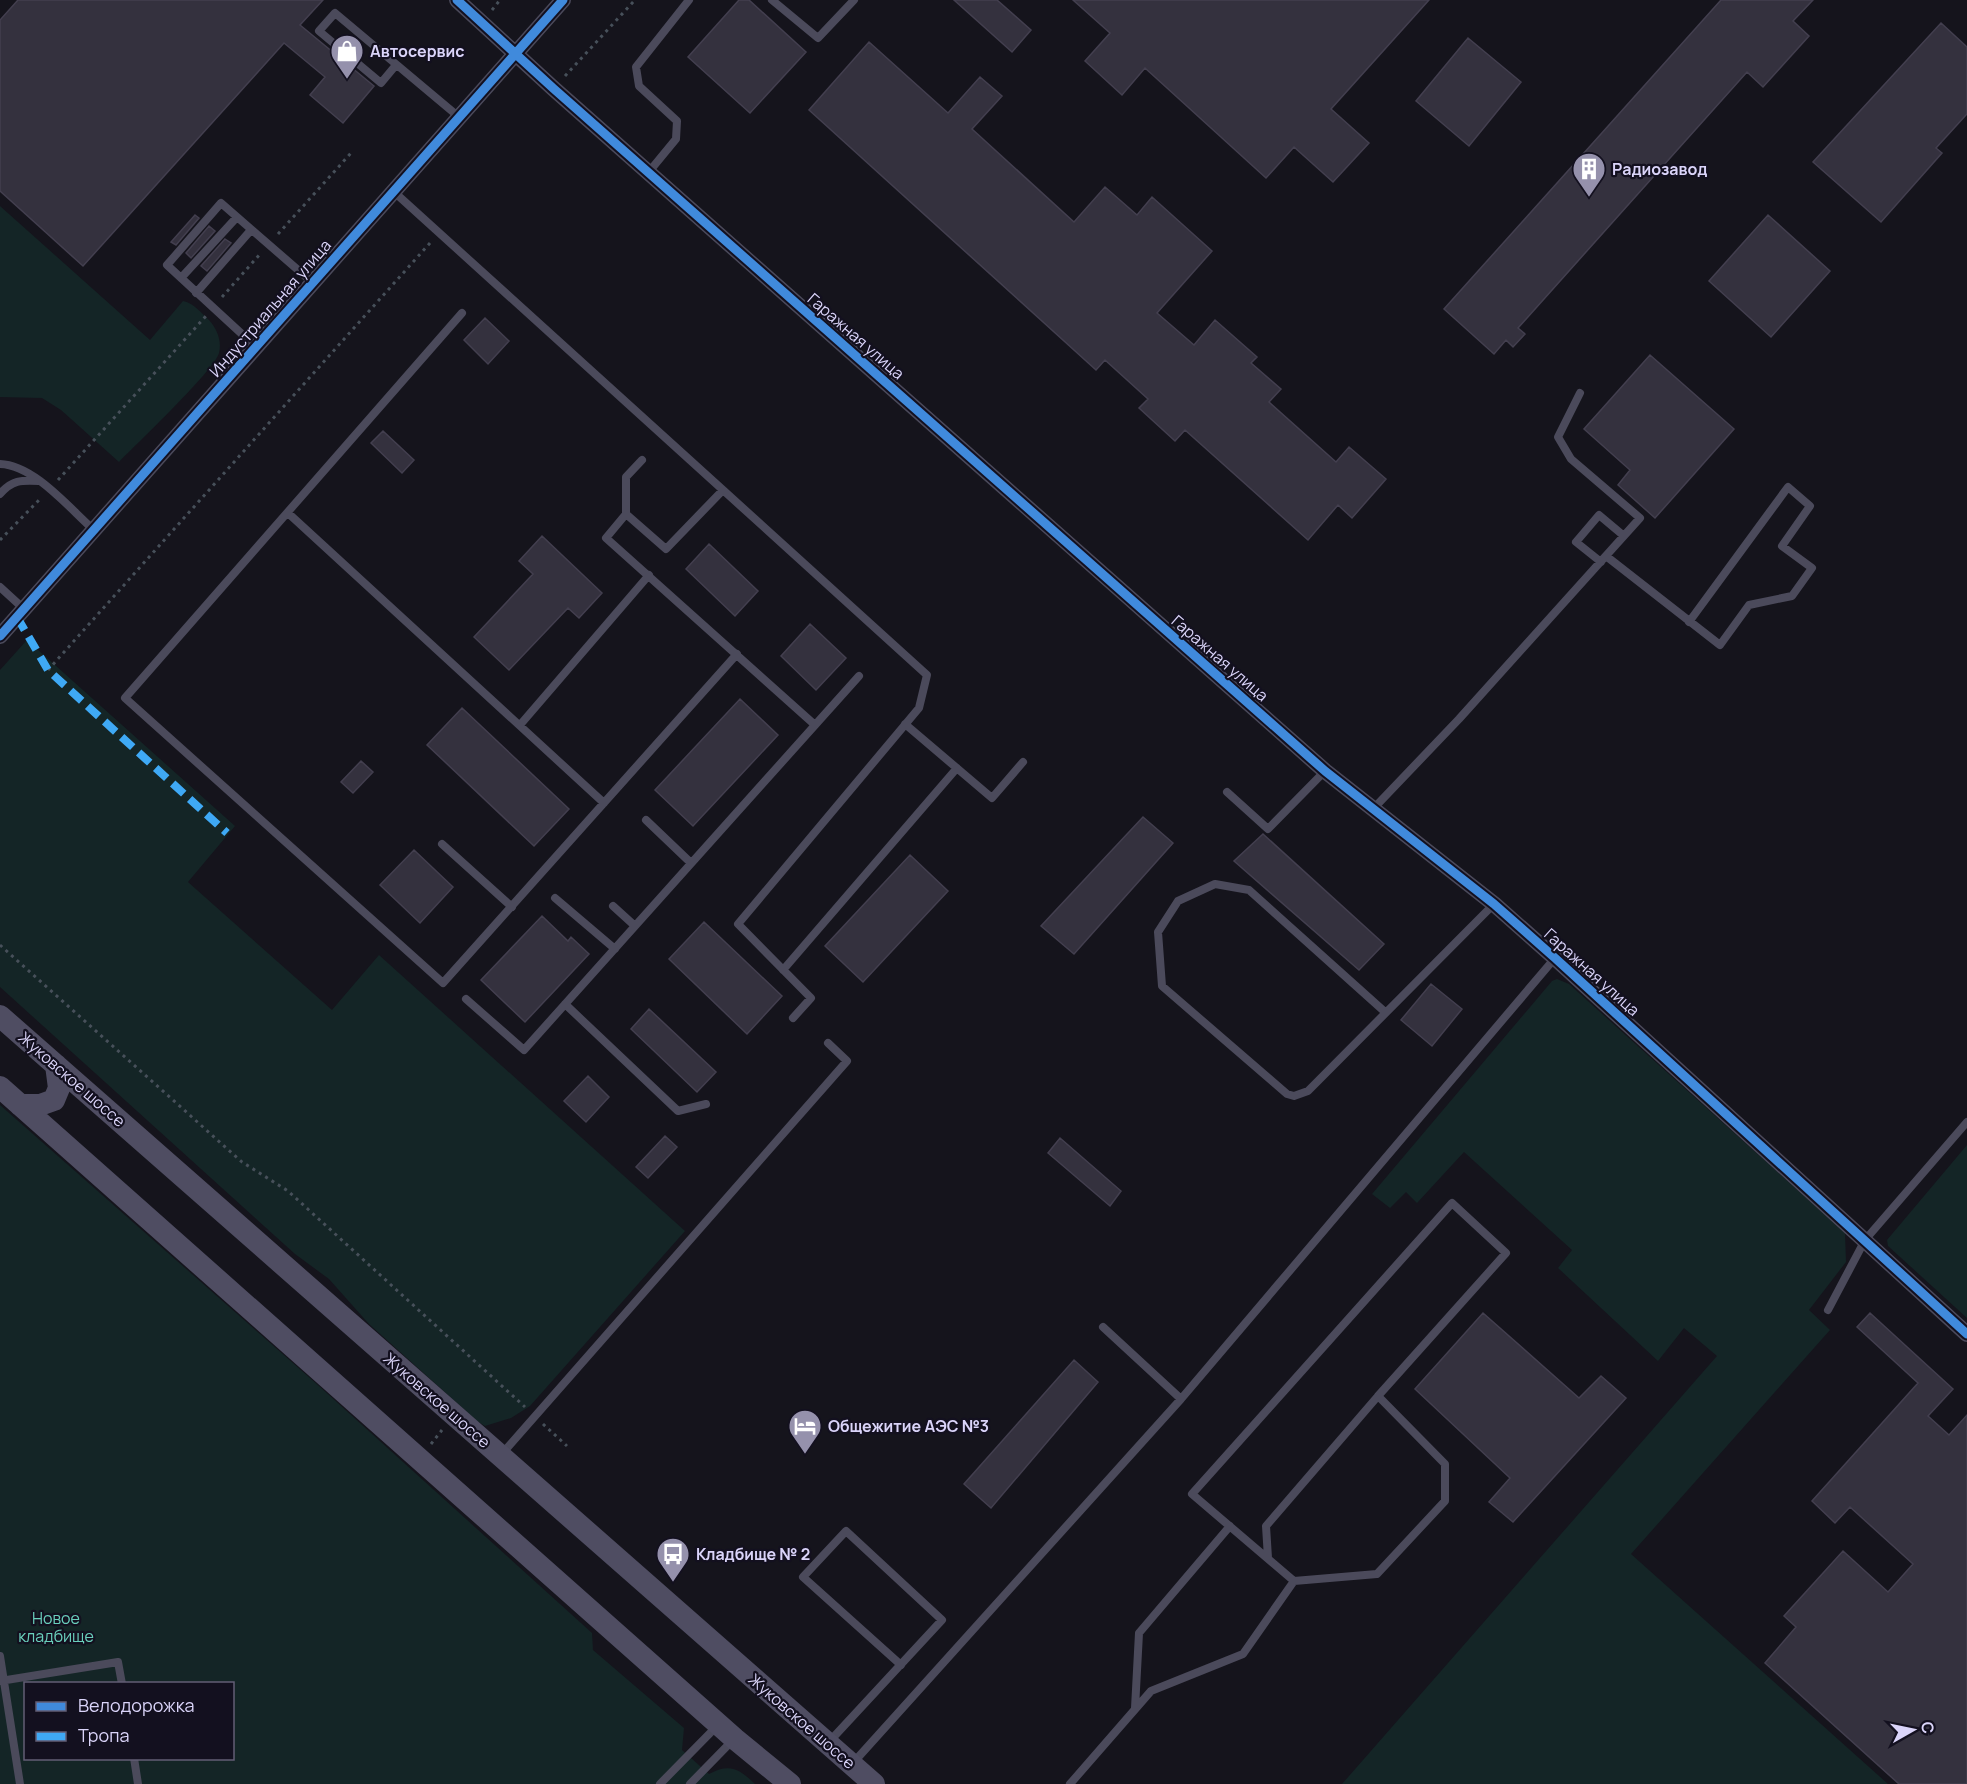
<svg xmlns="http://www.w3.org/2000/svg" width="1967" height="1784" font-family="Manrope,sans-serif">
<style>
.green{fill:#142526;fill-rule:evenodd}
.building{fill:#34313e;stroke:#433f4f;stroke-width:1.5}
.lines{fill:none;stroke-linecap:round;stroke-linejoin:round}
.path{stroke:#47505a;stroke-width:3;stroke-dasharray:3 4.5;stroke-linecap:butt}
.lane{stroke:#4b4a5b;stroke-width:8}
.street{stroke:#4b4a5b;stroke-width:16}
.secondary{stroke:#4f4d62;stroke-width:22}
.quiet{stroke:#3fa9f5;stroke-width:8;stroke-dasharray:15 8;stroke-linecap:butt}
.cycleway-casing{stroke:#13101f;stroke-width:13}
.cycleway{stroke:#408adc;stroke-width:9}
.labels{text-anchor:middle;stroke-width:4.5;stroke-linejoin:round;paint-order:stroke}
.poi-label{font-size:16px;font-weight:bold;fill:#dad4f9;stroke:#13101f;text-anchor:start}
.street-label{font-size:16px;fill:#dad4f9;stroke:#13101f}
.park-label{font-size:16px;fill:#6acfbc;stroke:#13101f}
</style>
<rect width="100%" height="100%" fill="#15141c"/>
<!-- green -->
<path class="green" d="M0,206L150,340L183,301C195,304 200,312 209,320C217,329 222,341 219,353C213,372 137,443 119,462L61,410L42,398L0,397Z
M27,640L235,826L188,882L332,1010L379,955L685,1231L530,1406L511,1418L485,1426L477,1421L369,1324L329,1279L295,1254L0,987V670Z
M1557,979L1569,984L1845,1233L1846,1262L1809,1310L1830,1330L1631,1554L1888,1784H1342L1717,1356L1684,1328L1658,1361L1558,1268L1572,1250L1464,1152L1417,1203L1406,1192L1390,1208L1372,1194L1552,981Z
M0,1105L319,1386L592,1633L593,1650L684,1728L682,1750L709,1774C730,1763 739,1769 755,1784H0ZM26,1684H232V1758H26Z
M1967,1145V1318L1888,1246L1887,1240Z"/>
<!-- building -->
<path class="building" d="M18,0H323L300,25L374,86L343,123L310,95L325,77L284,43L83,266L0,191V20Z
M739,0H749L806,52L750,113L688,57Z
M954,0H997L1031,30L1012,52Z
M1073,0H1429L1331,109L1369,143L1333,182L1294,147L1266,178L1145,68L1122,95L1085,61L1110,33Z
M1721,0H1813L1793,21L1809,36L1763,87L1747,72L1518,328L1525,334L1513,347L1506,340L1494,354L1444,309Z
M1941,23L1967,47V114L1936,148L1942,153L1881,222L1813,162Z
M1468,38L1521,82L1469,146L1416,101Z
M869,42L948,113L980,77L1002,96L972,129L1074,222L1105,187L1137,215L1152,197L1212,251L1157,313L1194,345L1215,320L1257,357L1251,363L1281,389L1269,402L1336,462L1349,447L1386,479L1352,518L1338,505L1308,540L1185,430L1175,441L1139,408L1148,399L1105,360L1096,370L809,110Z
M195,215L199,218L176,245L171,242Z
M1768,215L1830,271L1771,337L1709,281Z
M209,226L215,231L191,258L186,253Z
M225,239L231,243L207,271L201,266Z
M485,318L509,341L488,364L464,340Z
M1650,355L1734,429L1655,518L1618,485L1630,470L1584,429Z
M383,431L414,460L402,473L371,443Z
M542,536L602,593L579,618L568,608L509,670L474,637L533,574L519,561Z
M709,544L758,591L735,616L686,569Z
M810,624L846,658L816,690L781,656Z
M740,699L778,735L693,826L655,790Z
M462,708L569,809L534,846L427,745Z
M361,761L373,772L353,793L341,782Z
M1143,817L1173,843L1074,954L1041,926Z
M1263,834L1384,944L1359,970L1234,861Z
M414,850L453,887L420,923L380,885Z
M910,855L948,891L863,982L825,946Z
M542,916L568,941L571,937L589,954L525,1022L481,980Z
M704,922L782,996L747,1034L669,959Z
M1431,984L1462,1009L1432,1046L1401,1020Z
M649,1009L716,1072L697,1092L631,1029Z
M588,1076L609,1097L586,1122L564,1101Z
M665,1136L677,1147L648,1178L636,1167Z
M1060,1138L1121,1191L1110,1206L1048,1153Z
M1483,1313L1579,1398L1601,1376L1626,1398L1513,1522L1489,1502L1510,1478L1415,1389Z
M1870,1313L1953,1389L1928,1416L1949,1435L1967,1415V1784H1899L1765,1663L1796,1627L1784,1616L1843,1551L1888,1592L1913,1564L1850,1507L1835,1523L1812,1501L1918,1383L1857,1327Z
M1074,1360L1098,1382L991,1508L964,1484Z"/>
<g class="lines">
<!-- path -->
<path class="path" d="M492,10L500,0
M565,76L635,0
M278,234L351,153
M222,297L261,253
M58,480L206,316
M0,540L41,498
M48,670L430,243
M0,945L242,1162L288,1191L525,1407
M543,1424L567,1446
M431,1444L442,1430"/>
<!-- lane -->
<path class="lane" d="M772,0L818,38L854,0
M396,65L381,83L319,31L335,13L459,117
M648,173L676,139L677,121L639,86L636,67L689,0
M393,191L723,490
M181,278L237,217
M196,293L251,230
M462,313L125,698L443,983L737,654
M256,347L167,265L221,203L313,283
M642,460L626,477V514L666,549L723,490L927,675L919,708L738,924L811,998L793,1018
M0,464C34,465 69,508 94,530
M0,494C12,480 21,480 39,481
M288,513L604,803
M626,514L606,538L815,725
M1606,556L1720,645L1749,605L1792,596L1812,568L1782,546L1810,506L1788,487L1689,622
M1601,562L1576,542L1599,515L1624,536
M0,587L24,609
M905,724L992,798L1023,762
M520,725L649,575
M1227,792L1268,829L1325,771
M1374,808L1459,719L1640,518L1571,459L1558,437L1580,393
M646,820L691,863
M442,844L512,907
M555,898L615,949
M613,906L635,926
M783,970L957,768
M466,999L524,1050L859,676
M565,1004L678,1111L706,1104
M1385,1012L1249,890L1215,884L1178,901L1158,932L1162,986L1287,1094L1294,1096L1308,1091L1494,904
M1828,1310L1865,1240L1967,1122
M1103,1327L1181,1399
M501,1455L847,1061L828,1043
M1268,1558L1266,1526L1378,1396
M0,1656L20,1784
M0,1681L118,1662L122,1684
M1135,1708L1139,1633L1230,1526
M829,1742L942,1620L846,1531L803,1577L901,1665
M134,1758L138,1784
M853,1763L1181,1399L1555,958
M660,1784L718,1725
M690,1784L734,1739
M1070,1784L1151,1691L1243,1654L1294,1581L1377,1574L1445,1501V1464L1378,1396L1506,1253L1452,1203L1192,1494L1294,1581"/>
<!-- street -->
<path class="street" d="M457,0L554,89L1325,771L1494,904L1555,958L1967,1334
M0,636L563,0"/>
<!-- secondary -->
<path class="secondary" d="M0,1016L874,1784
M0,1087L735,1739L790,1784
M20,1105H40L54,1100L59,1088L56,1065"/>
<!-- quiet -->
<path class="quiet" d="M17,617L48,670L227,833"/>
<!-- cycleway casing -->
<g class="cycleway-casing">
<path id="cycleway" d="M457,0L554,89L1325,771L1494,904L1555,958L1967,1334
M0,636L563,0"/>
</g>
<!-- cycleway -->
<use href="#cycleway" class="cycleway"/>
</g>
<!-- icons -->
<defs>
<g id="shop-pin" transform="scale(1.725)"><path d="M0 17L-7.5 6A9.5 9.5 0 1 1 7.5 6Z" fill="#9591ac" stroke="#13101f"/><path d="M-5-2.5h2.3a2.7 3.5 0 0 1 5.4 0H5L5.5 6h-11ZM-1.5-2.5h3a1.5 2.3 0 0 0-3 0Z" fill="#fff"/></g>
<g id="building-pin" transform="scale(1.725)"><path d="M0 17L-7.5 6A9.5 9.5 0 1 1 7.5 6Z" fill="#9591ac" stroke="#13101f"/><path d="M-4-6H4V6H1V3H-1V6H-4ZM-2.5-4.3h1.7v1.8h-1.7ZM.8-4.3h1.7v1.8H.8ZM-2.5-1h1.7V.8h-1.7ZM.8-1h1.7V.8H.8Z" fill="#fff"/></g>
<g id="hotel-pin" transform="scale(1.725)"><path d="M0 17L-7.5 6A9.5 9.5 0 1 1 7.5 6Z" fill="#9591ac" stroke="#13101f"/><path d="M-6-4.5h1.5V1H6V5H4.5V3h-9V5H-6ZM-4 0a1.8 1.8 0 1 1 3.6 0ZM.5 0V-2.5h3Q6-2.5 6 0Z" fill="#fff"/></g>
<g id="bus-pin" transform="scale(1.725)"><path d="M0 17L-7.5 6A9.5 9.5 0 1 1 7.5 6Z" fill="#9591ac" stroke="#13101f"/><path d="M-5-6H5V4H4V6H2V4H-2V6H-4V4H-5ZM-3.5-4V0h7V-4ZM-3.5 1.2v1.5H-2V1.2ZM2 1.2v1.5H3.5V1.2Z" fill="#fff"/></g>
</defs>
<g fill-rule="evenodd">
<use href="#shop-pin" x="347" y="51"/>
<use href="#building-pin" x="1589" y="169"/>
<use href="#hotel-pin" x="805" y="1426"/>
<use href="#bus-pin" x="673" y="1554"/>
</g>
<g class="labels">
<!-- poi labels -->
<g class="poi-label">
<text x="370" y="57">Автосервис</text>
<text x="1612" y="175">Радиозавод</text>
<text x="828" y="1432">Общежитие АЭС №3</text>
<text x="696" y="1560">Кладбище № 2</text>
</g>
<!-- street labels -->
<g class="street-label">
<text transform="translate(270 308) rotate(-49)" y="6">Индустриальная улица</text>
<text transform="translate(856 336) rotate(41)" y="6">Гаражная улица</text>
<text transform="translate(1220 658) rotate(41)" y="6">Гаражная улица</text>
<text transform="translate(1592 972) rotate(42)" y="6">Гаражная улица</text>
<text transform="translate(72 1079) rotate(41)" y="6">Жуковское шоссе</text>
<text transform="translate(437 1400) rotate(41)" y="6">Жуковское шоссе</text>
<text transform="translate(802 1721) rotate(41)" y="6">Жуковское шоссе</text>
</g>
<!-- park labels -->
<g class="park-label">
<text x="56" y="1624">Новое<tspan x="56" dy="18">кладбище</tspan></text>
</g>
</g>
<!-- legend -->
<rect x="24" y="1682" width="210" height="78" fill="#13101f" stroke="#635e76" stroke-width="1.5"/>
<rect x="36" y="1702" width="30" height="9" fill="#408adc" stroke="#635e76" stroke-width="1.5"/>
<text x="78" y="1712" font-size="18" fill="#dad4f9">Велодорожка</text>
<rect x="36" y="1732" width="30" height="9" fill="#3fa9f5" stroke="#635e76" stroke-width="1.5"/>
<text x="78" y="1742" font-size="18" fill="#dad4f9">Тропа</text>
<!-- north arrow -->
<g transform="translate(1913 1730) rotate(81)" stroke="#13101f" stroke-width="4.5" paint-order="stroke">
<path d="M0-4.5L10 22L0 15L-10 22Z" fill="#dad4f9"/>
<text y="-9" font-size="16" font-weight="bold" text-anchor="middle" fill="#dad4f9">С</text>
</g>
</svg>
